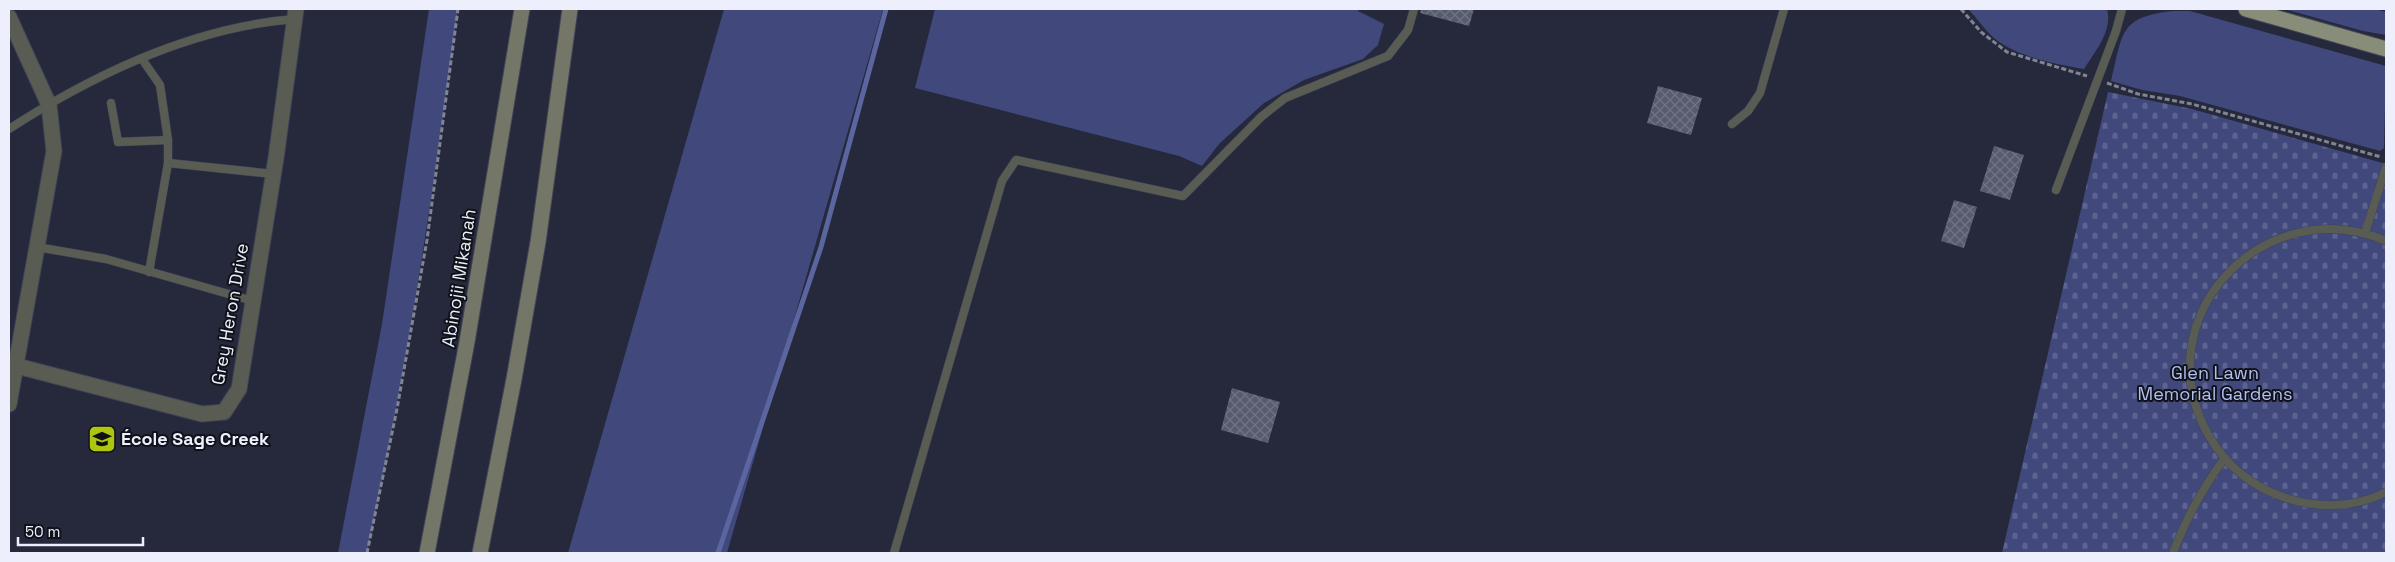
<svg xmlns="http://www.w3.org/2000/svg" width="2395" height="562" font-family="'Space Grotesk',sans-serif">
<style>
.green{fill:#40487c}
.cemetery{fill:url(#cemetery-stones)}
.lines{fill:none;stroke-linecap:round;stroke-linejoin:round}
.stream{stroke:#5b65a0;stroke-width:5}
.building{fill:url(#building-cross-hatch)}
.lane-casing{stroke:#414556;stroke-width:9}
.street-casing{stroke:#414556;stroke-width:17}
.secondary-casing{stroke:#414556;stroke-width:17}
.primary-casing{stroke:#414556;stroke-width:17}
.path{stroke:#808493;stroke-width:3;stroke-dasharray:5 2.5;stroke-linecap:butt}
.lane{stroke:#595c52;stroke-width:8}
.street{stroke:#595c52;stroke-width:15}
.secondary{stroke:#747768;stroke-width:15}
.primary{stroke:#888d79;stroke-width:15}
.labels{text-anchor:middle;stroke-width:4;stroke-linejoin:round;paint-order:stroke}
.street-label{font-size:18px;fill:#edf0fc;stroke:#10121a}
.park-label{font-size:18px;fill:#b3bef2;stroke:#10121a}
.poi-label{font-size:18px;font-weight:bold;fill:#edf0fc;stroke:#10121a;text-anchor:start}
</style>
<defs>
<pattern id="cemetery-stones" width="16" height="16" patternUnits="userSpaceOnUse" patternTransform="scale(1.25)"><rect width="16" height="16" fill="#40487c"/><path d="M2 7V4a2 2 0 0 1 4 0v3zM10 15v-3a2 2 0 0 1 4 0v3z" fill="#5c6390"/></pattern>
<pattern id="building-cross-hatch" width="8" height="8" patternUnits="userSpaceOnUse" patternTransform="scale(1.25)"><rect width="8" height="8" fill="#565b6f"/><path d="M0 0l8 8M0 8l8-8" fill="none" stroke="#6f7384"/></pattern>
</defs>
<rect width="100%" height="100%" fill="#25293b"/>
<!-- green -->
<path class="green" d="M429,9H458C433,192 407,372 367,553H338L382,324Z
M724,9H883L727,553H568Z
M935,9H1358V11L1384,24L1378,45L1363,59L1304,80L1264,103L1219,144L1202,166L1179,156L915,88Z
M1968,9H2107C2113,31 2095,51 2084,69C2055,64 2017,57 1994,38C1984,29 1977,18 1968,9Z
M2284,9H2375L2386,12V35L2363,31Z
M2173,11H2190L2386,66L2384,148L2380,151L2180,96L2142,90L2111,81C2123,34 2118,17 2173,11Z"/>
<!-- cemetery -->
<path class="cemetery" d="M2108,92L2192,109L2386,164V553H2002Z"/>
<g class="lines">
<!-- stream -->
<path class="stream" d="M718,553L821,247L886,9"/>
</g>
<!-- building -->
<path class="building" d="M1421,9H1474L1469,26L1420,13Z
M1658,86L1702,98L1691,135L1647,123Z
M1994,146L2024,155L2010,200L1980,191Z
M1954,200L1977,207L1964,248L1941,241Z
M1232,388L1280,402L1268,443L1221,430Z"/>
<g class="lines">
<!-- lane casing -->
<g class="lane-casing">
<path id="lane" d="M111,103L118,142L168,140L160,85L142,59
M1732,124L1748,111L1760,93L1784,9
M9,129C94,74 194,27 295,19
M168,163L274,174
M2056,190L2116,31L2122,9
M2365,233L2386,167
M2386,241C2263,189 2142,319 2209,436C2226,465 2251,486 2283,497C2316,509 2355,508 2386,492
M37,247L106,259L253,301
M149,272L168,163V140
M894,553L1002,181L1016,160L1183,196L1261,117L1285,98L1388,56L1408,30L1414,9
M2173,553C2186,518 2202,489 2224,459"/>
</g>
<!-- street casing -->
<g class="street-casing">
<path id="street" d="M9,17L49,105L54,151L9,404
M17,366L202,414L224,412L239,389L276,158L296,9"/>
</g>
<!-- secondary casing -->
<g class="secondary-casing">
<path id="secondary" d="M427,553L467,342L522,9
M480,553L514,379L538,242L570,9"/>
</g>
<!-- primary casing -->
<g class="primary-casing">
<path id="primary" d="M2246,9L2386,49"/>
</g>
<!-- path -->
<path class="path" d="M1961,9L1981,32L2007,52L2087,76
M2107,83L2138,94L2192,104L2381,157
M367,553L397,409L427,240L458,9"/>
<!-- lane -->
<use href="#lane" class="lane"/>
<!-- street -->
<use href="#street" class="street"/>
<!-- secondary -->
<use href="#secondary" class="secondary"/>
<!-- primary -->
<use href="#primary" class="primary"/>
</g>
<!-- icons -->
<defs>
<g id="school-square" transform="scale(1.4375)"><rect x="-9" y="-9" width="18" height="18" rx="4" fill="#adc60f" stroke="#10121a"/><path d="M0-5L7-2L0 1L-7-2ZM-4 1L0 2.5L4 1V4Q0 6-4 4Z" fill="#111"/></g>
</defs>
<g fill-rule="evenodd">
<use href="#school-square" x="102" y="439"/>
</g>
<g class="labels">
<!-- street labels -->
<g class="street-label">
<text transform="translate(459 278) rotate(-81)" y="6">Abinojii Mikanah</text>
<text transform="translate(230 314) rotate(-80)" y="6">Grey Heron Drive</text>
</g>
<!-- park labels -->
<g class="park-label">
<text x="2215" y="379">Glen Lawn<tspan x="2215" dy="21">Memorial Gardens</tspan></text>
</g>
<!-- poi labels -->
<g class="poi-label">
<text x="121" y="445">École Sage Creek</text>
</g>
</g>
<!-- border -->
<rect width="2395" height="562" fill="none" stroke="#edf0fc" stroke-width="20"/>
<!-- scale -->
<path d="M18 537v8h125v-8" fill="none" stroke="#edf0fc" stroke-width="2.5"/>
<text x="25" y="537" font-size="15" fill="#edf0fc" stroke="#10121a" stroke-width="4" paint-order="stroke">50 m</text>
</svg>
